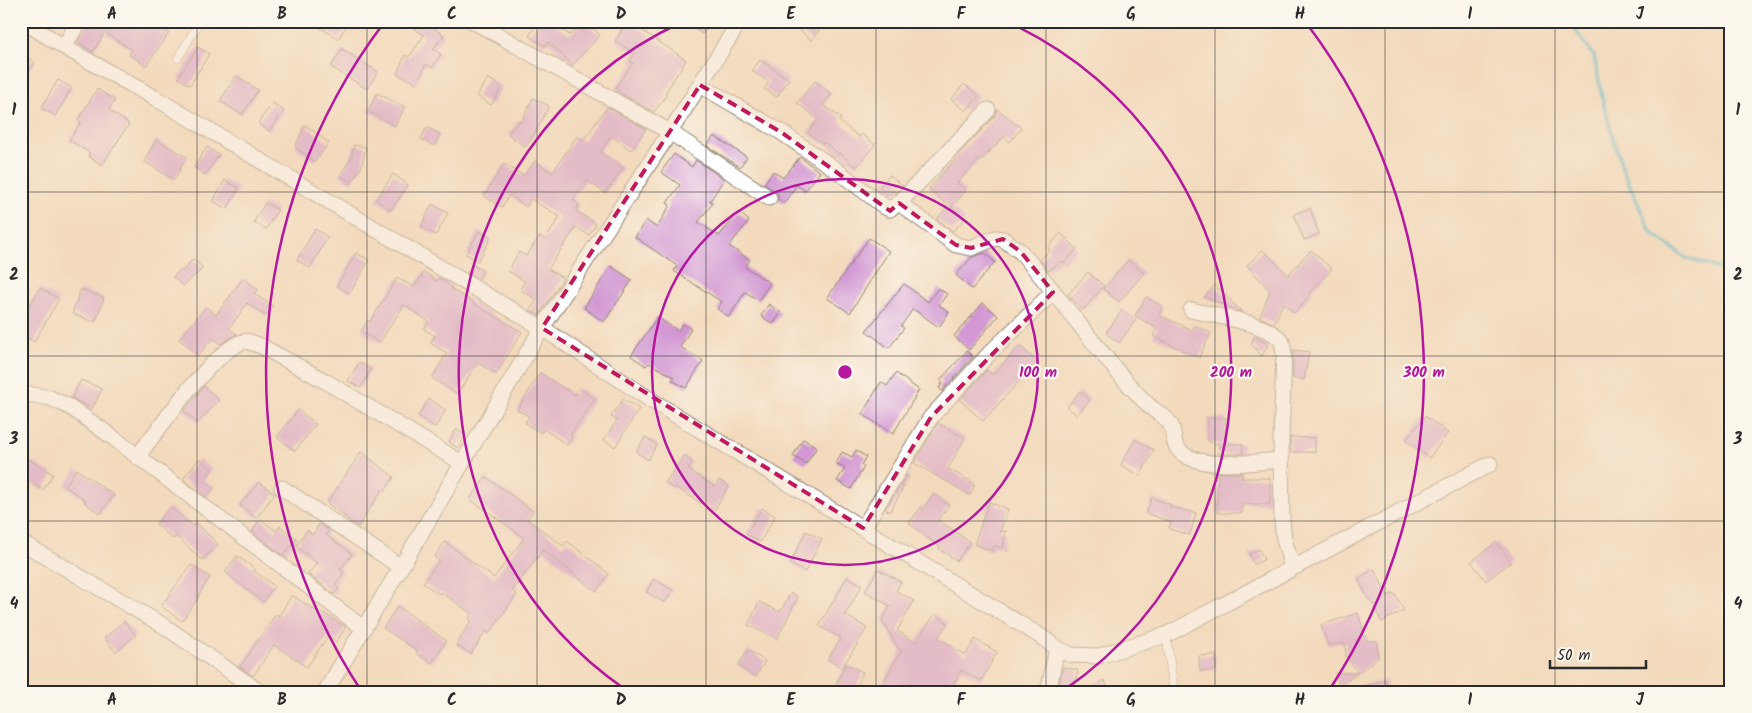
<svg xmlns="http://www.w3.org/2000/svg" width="1752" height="713" font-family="Kalam,sans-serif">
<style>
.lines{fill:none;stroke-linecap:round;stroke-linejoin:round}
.stream{stroke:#4ab3c8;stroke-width:4}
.building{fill:#d297d4}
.lane-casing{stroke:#8f8274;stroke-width:9}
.street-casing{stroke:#8f8274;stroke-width:17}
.lane{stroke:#fff;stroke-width:8}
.street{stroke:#fff;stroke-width:15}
.marked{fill:none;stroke:#c2185b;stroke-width:4;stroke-dasharray:10 6;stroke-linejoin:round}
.grid{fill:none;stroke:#2b2b2b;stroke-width:1;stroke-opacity:0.55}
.ring{fill:none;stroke:#b5179e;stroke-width:2.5}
.centre{fill:#b5179e;stroke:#fbf7ec;stroke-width:2.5}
.ring-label{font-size:15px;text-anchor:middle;font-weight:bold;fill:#b5179e;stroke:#fbf7ec;stroke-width:4.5;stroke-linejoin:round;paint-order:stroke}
.neatline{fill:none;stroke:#2b2b2b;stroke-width:2}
.grid-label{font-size:16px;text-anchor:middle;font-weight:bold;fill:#2b2b2b}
</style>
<rect width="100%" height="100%" fill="#fbf7ec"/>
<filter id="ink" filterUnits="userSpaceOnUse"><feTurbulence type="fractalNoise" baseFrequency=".02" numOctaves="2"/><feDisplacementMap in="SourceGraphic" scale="10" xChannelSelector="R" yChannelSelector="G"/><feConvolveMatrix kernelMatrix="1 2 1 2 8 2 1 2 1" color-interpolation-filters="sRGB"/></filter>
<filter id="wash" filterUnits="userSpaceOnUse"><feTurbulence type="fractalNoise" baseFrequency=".0096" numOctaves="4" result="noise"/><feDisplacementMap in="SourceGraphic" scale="20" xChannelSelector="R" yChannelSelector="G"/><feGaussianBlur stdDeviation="1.12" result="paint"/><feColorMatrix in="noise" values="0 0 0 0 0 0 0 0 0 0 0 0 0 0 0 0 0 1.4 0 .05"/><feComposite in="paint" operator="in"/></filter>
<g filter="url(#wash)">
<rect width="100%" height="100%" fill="#f3dabd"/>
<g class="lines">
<!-- stream -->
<path class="stream" d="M1569,21L1594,56L1604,106L1623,170L1651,232L1686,258L1731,272"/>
</g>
<g id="blocks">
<!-- building -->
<path class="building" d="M88,21H96L107,29L93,52L78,42Z
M115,21H132L146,30L153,21L169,33L146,66L129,54L132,50L107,34Z
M325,21H342L347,25L338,39L321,28Z
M402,21H433L430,25L444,35L433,49L441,54L432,68L426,64L417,83L397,74L405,55L409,57L424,35Z
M539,21H547L570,35L584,21L600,35L573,65L548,42L545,46L529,36Z
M628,21L686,60L665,93L667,95L654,112L618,92L619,91L615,88L633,63L630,61L635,53L615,41Z
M685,21H712L702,34Z
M789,21H812L821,28L811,40Z
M198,47L209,54L190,85L178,78Z
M342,49L378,72L367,89L331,67Z
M21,52L35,63L21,81Z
M760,60L789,79L777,97L764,89L769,82L752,71Z
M236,76L258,90L242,115L220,101Z
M488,78L502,87L491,105L477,96Z
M58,80L72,88L55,116L41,108Z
M815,81L832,94L823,105L841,118L839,121L859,137L862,134L875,145L856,167L840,153L839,154L824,142L823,144L808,133L818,119L797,103Z
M964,84L979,96L966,111L951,99Z
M97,89L115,100L109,110L129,124L102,165L88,156L90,153L69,140L81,122L78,120Z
M377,93L405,107L395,126L368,111Z
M533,98L549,106L534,135L525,147L508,134L519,120L521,122Z
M273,103L284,111L269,131L259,124V121Z
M607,107L646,129L631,150L611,136L600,152L623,168L605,193L586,180L573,200L579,205L576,211L596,224L589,235L576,227L548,269L563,278L539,315L530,310L537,300L520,290L525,281L508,271L519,252L526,256L540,236L545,240L560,217L531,199L526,207L509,195L502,207L484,196L504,164L524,176L535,161L552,173L577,136L583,141Z
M997,109L1021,128L1010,142L1004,137L981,160L980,159L957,183L966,191L951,207L965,219L953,231L937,219L948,206L929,188L955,160L954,159L995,116Z
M305,125L329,143L315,162L295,147Z
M427,127L440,134L434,146L421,139Z
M714,136L747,157L740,167L707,146Z
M156,140L187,157L174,180L144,161Z
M354,145L366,147L361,168L351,183L340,175L351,158Z
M207,147L219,155L205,175L194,167Z
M674,154L692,167L696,160L724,179L710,201L713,203L698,222L719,236L739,212L749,221L729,246L750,260L745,267L770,283L759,300L745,292L729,317L717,309L722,302L674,271L677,266L635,237L646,220L657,228L670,205L667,203L680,185L661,172Z
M800,157L820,172L805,191L797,185L784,203L778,199V194L775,191L764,184L773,171L783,178Z
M393,174L408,185L391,210L376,200Z
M890,175L903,186L896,193L893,191L889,196L879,188Z
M225,180L239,188L227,209L213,201Z
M265,203L278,210L266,229L254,222Z
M432,204L448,213L436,235L421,227Z
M1310,208L1319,234L1304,240L1294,214Z
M315,229L328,237L310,268L297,260Z
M479,231L491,238L478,261L466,254Z
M1061,233L1077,249L1064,263L1061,261L1049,271L1040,260L1050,250L1048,247Z
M869,238L889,251L850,313L827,298Z
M1263,250L1288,275L1311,250L1332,269L1309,294L1311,296L1294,313L1283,303L1274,324L1260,317L1270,291L1247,265Z
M356,253L369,260L350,293L337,286Z
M985,253L995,262L972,289L956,275L972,257Z
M193,259L203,268L183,286L173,277L180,270L182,272Z
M1128,260L1144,273L1119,302L1103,289Z
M472,264L483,271L479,279L467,273Z
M611,266L632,280L604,322L584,308Z
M424,272L437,281L439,278L452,287L451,289L473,302L472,303L522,332L496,374L478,363L457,394L432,378L447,353L430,343L435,336L424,329L428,321L404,305L379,343L361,331L368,320L370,322L397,278L414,287Z
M1088,272L1104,286L1083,310L1068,295Z
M243,278L258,289L254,294L273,306L266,316L247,303L229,329L237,334L221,344L213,338L199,355L179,339L206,307L216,315Z
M904,284L928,302L938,288L947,294L939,305L949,312L939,327L913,309L901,326L904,328L889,348L866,331Z
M1215,285L1242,312L1204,297Z
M40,288L59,299L34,342L21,334V319Z
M81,289L104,298L95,322L73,314V310Z
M1146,297L1163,307L1159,315L1192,330L1194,325L1211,333L1199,358L1153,336L1157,328L1135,316Z
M983,303L998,316L969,350L954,336Z
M769,304L781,313L773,324L761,316Z
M1122,310L1136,320L1119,343L1106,333Z
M657,317L678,331L682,324L691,329L680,347L703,361L686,388L672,380L674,377L649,363L646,366L631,356Z
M1254,337L1268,344L1262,356L1251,344Z
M1020,346L1037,362L983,421L960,400L987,370L993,375Z
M1293,350L1309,352L1304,380L1293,378Z
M967,351L973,357L942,391L939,388L943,382L940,380Z
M359,362L371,369L361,388L348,381Z
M540,373L575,395L579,388L595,399L570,435L572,436L567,445L544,429L541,433L525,423L529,416L517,410Z
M896,373L919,390L893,434L862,414L881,382L887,386Z
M81,380L102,389L92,409L72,398Z
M204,386L219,400L198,423L184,411Z
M1080,391L1090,400L1077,415L1067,407Z
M429,399L446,410L435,427L418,416Z
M623,399L639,409L615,447L604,440L617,420L611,417Z
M298,410L316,424L295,451L277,437Z
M1425,416L1448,433L1429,458L1406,440Z
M1208,418H1226L1225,444H1243V454H1218L1219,444L1209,442V440H1207Z
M938,423L965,438L948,469L974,483V487L970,495L914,463Z
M456,430L466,435L458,448L449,442Z
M645,437L657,444L648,460L636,452Z
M1290,437L1315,438V452H1291Z
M803,439L817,447L806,464L793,456Z
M1135,439L1154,450L1140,476L1121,465Z
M856,450L866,457L861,465L864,467L851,489L837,481L845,468L836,463L842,452L852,457Z
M361,452L394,477L384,492L382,490L358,527L327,503Z
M21,455L53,474L43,490L21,477Z
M684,456L692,462L688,469L715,487L719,480L729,486L714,511L675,487L674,489L665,483Z
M199,459L212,470L204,480L214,488L206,497L183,479Z
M76,469L114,495L100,514L84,502L86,501L65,486Z
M1218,473H1242V478H1270V504H1242V513H1217Z
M907,475L909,477L890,512L885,509Z
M486,477L533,511L527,519L563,546L567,541L609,574L596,591L543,550L512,591L517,594L489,634L486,631L471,654L456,645L471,621L469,619L472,614L441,592L439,594L423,583L439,561L434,557L445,542L494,578L524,538L470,499Z
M259,482L275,494L256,518L240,505Z
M933,494L949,505L938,520L970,542L957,561L939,549L940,547L909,523L921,507L923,509Z
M1152,498L1171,505L1170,507L1196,513L1190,535L1169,529L1171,522L1146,513Z
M989,502L1008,509L1000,532L1006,531L1003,548L994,546L992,551L974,544Z
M170,507L193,526L196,523L218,544L202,560L176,536L173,539L156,524Z
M762,508L775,516L760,542L746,534Z
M261,519L276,531L280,526L297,539L283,556L252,531Z
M319,524L329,530L326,535L352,554L340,570L344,572L335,585L339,588L334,594L308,574L317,563L296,546L307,530L313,535Z
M806,531L822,539L805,572L790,564Z
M1496,542L1511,562L1486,581L1471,562Z
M1259,549L1264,560L1254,564L1249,554Z
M237,556L255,569L254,571L274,586L263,602L225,572Z
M191,565L210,577L198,596L199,597L182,621L161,606Z
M878,569L901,582L896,591L914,601L897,631L916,642L935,614L948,623L938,638L966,655L975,639L997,652L981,681L961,670L949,692H880L886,677L902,650L898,648L882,620L890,606L865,591Z
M1374,569L1388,596L1394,593L1404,610L1382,622L1374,608L1376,607L1369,600L1358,579Z
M847,577L862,585L845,615L867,628L842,668L828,659L841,638L819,626Z
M654,579L673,590L665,603L646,592Z
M791,593L798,597L777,639L748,625L759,602L780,612Z
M292,595L321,614L322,612L346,627L336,642L328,636L307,667L274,645L253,676L240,667L276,614L279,616Z
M398,606L446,641L432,663L416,653L418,651L383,628Z
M1358,613L1367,641H1377L1378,658L1358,673L1346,657L1345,643L1328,645L1321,625Z
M124,621L136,635L116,652L104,638Z
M748,650L765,661L756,677L738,666Z
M1216,655V670L1200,671L1199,656Z
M846,664L863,672L854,692L836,684Z
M1063,667L1078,670L1074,692L1058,690Z
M1335,673H1358L1340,686Z
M1104,680L1110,692H1083Z
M1386,680L1389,692H1354L1353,688Z"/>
</g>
</g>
<g filter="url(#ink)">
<use href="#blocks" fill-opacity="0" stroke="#8f8274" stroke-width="1"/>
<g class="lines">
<!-- lane casing -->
<g class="lane-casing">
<path id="lane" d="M178,58L200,21
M1166,635L1174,692"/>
</g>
<!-- street casing -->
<g class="street-casing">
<path id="street" d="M473,21L670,132L769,198
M21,25L23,21L64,47L155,98L542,328L649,399L1037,634L1057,648L1048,692
M64,47L79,21
M700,85L781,132L835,169L885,207L890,209L899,203L988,110
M899,203L956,245L971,248L995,238L1003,239L1021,252C1058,295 1091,342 1129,385C1137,393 1144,402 1153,409C1158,413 1164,416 1168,421C1177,430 1169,444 1183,454C1206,470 1254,462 1281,460
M1191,310C1211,315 1271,323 1282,342C1283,344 1283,350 1284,353L1281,439L1282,521L1284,539L1292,568
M21,395L27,394L50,398L70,407L115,439L363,628
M137,457L188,390L210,366L228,350L239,343L247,341L261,346L325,381L462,463
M282,488L401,567
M863,528L931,417L990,353L1053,292
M21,542L164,626L260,692
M1057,648L1071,655L1099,656L1166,635L1490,464
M325,692L401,567L542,328L670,132L740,21"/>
</g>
<!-- lane -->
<use href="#lane" class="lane"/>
<!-- street -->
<use href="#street" class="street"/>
</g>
</g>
<!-- marked area -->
<path d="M0 0H1752V713H0ZM700,85L781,132L890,211L899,203L956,245L971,248L1003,239L1021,252L1053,292L931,417L863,528L542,328Z" fill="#f3dabd" fill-opacity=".55" fill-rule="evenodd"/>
<path class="marked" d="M700,85L781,132L890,211L899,203L956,245L971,248L1003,239L1021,252L1053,292L931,417L863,528L542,328Z"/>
<!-- grid -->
<path class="grid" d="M197,21V692M367,21V692M537,21V692M706,21V692M876,21V692M1046,21V692M1215,21V692M1385,21V692M1555,21V692M21,192H1731M21,356H1731M21,521H1731"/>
<!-- distance rings -->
<g class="ring">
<circle cx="845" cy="372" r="193"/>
<path d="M626 690A386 386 0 0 1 682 22M1008 22A386 386 0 0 1 1064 690"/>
<path d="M362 692A579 579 0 0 1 383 24M1307 24A579 579 0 0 1 1328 692"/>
</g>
<circle cx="845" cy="372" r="8" class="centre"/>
<g class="ring-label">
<text x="1038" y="377">100 m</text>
<text x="1231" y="377">200 m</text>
<text x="1424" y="377">300 m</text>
</g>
<!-- margin -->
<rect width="1752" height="713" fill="none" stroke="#fbf7ec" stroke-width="55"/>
<!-- scale -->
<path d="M1550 660v8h96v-8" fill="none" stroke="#2b2b2b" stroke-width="2.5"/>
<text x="1557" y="660" font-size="15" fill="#2b2b2b" stroke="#fbf7ec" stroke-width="4" paint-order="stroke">50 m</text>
<rect x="28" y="28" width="1696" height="658" class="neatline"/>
<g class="grid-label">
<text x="112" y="19">A</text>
<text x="282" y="19">B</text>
<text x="452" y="19">C</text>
<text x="621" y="19">D</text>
<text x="791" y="19">E</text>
<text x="961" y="19">F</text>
<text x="1131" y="19">G</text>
<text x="1300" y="19">H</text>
<text x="1470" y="19">I</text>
<text x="1640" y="19">J</text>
<text x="14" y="115">1</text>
<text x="1738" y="115">1</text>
<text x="14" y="280">2</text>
<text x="1738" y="280">2</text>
<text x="14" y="444">3</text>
<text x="1738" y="444">3</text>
<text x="14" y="609">4</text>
<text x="1738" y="609">4</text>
<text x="112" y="705">A</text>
<text x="282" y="705">B</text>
<text x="452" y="705">C</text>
<text x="621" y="705">D</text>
<text x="791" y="705">E</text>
<text x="961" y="705">F</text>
<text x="1131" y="705">G</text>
<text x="1300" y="705">H</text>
<text x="1470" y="705">I</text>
<text x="1640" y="705">J</text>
</g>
</svg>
